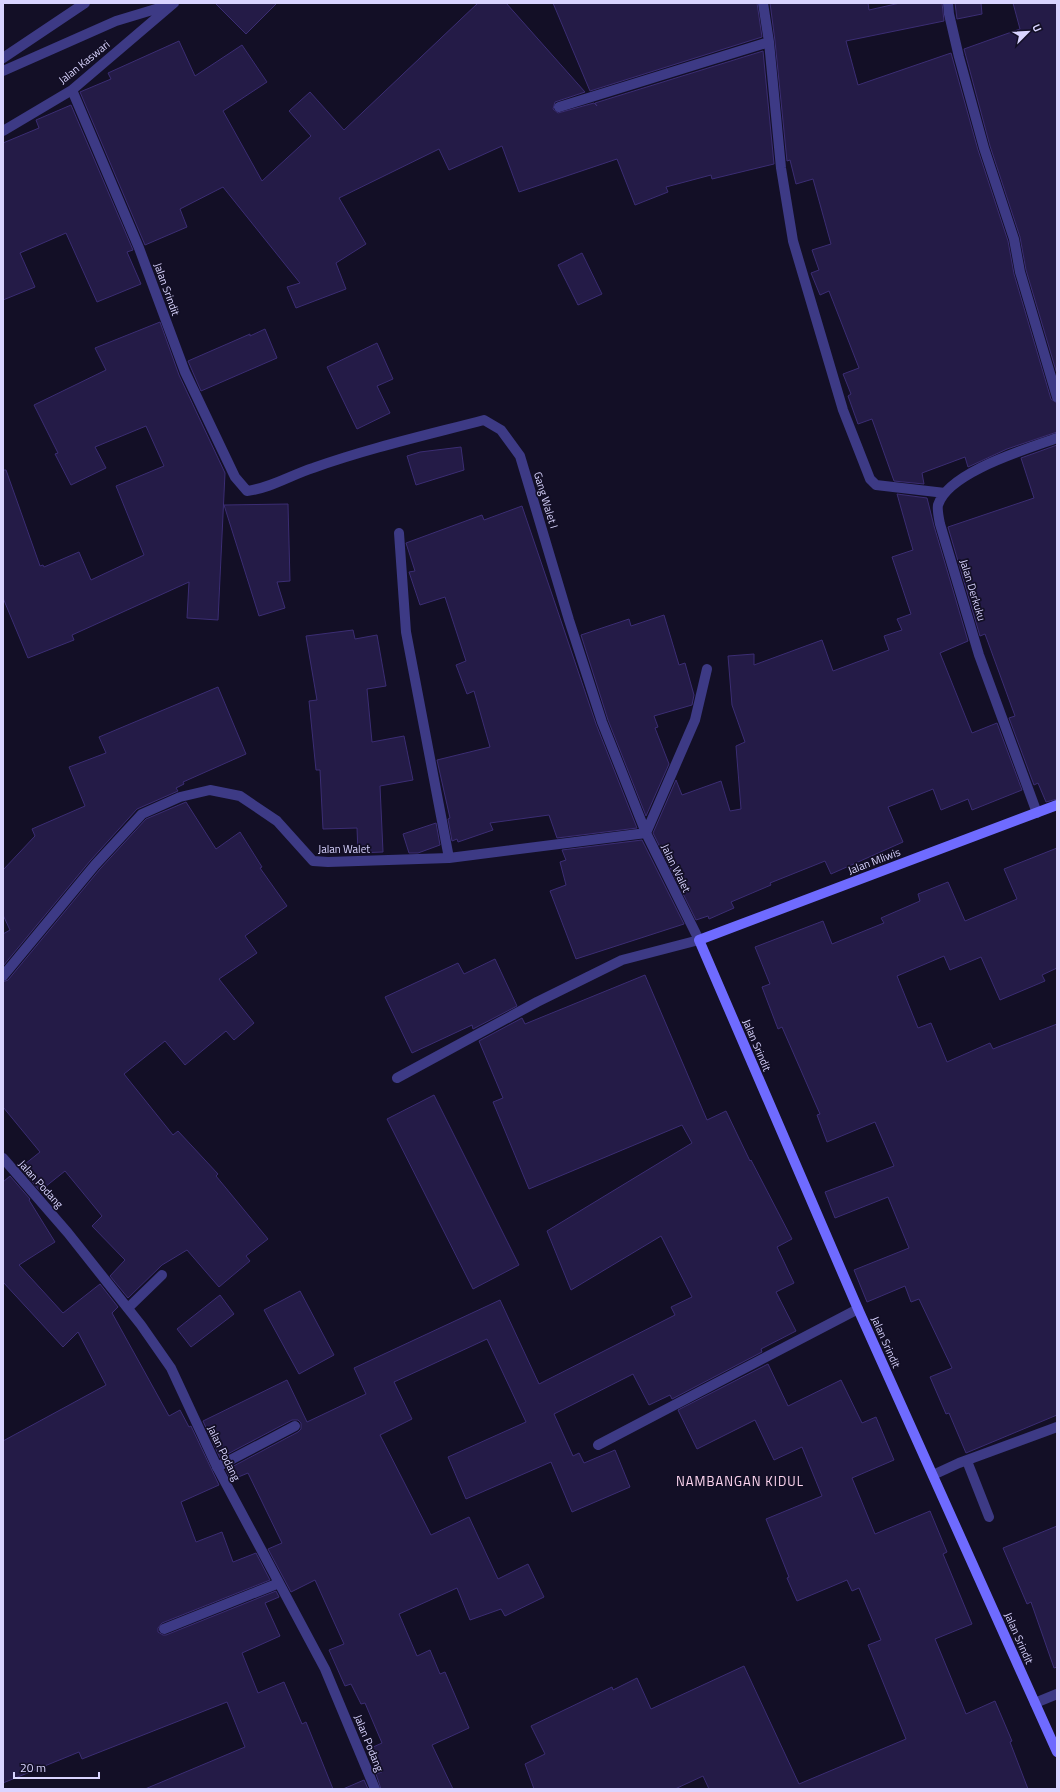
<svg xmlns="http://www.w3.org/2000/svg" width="1060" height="1792" font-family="'Titillium Web',sans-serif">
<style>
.building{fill:#241b47;stroke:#3b2d73}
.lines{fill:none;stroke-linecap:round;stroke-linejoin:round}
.lane{stroke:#3d3a85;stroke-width:10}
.street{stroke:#3d3a85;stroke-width:10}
.secondary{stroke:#6f6bff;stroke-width:10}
.labels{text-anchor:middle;stroke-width:3.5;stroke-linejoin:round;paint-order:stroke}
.street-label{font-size:11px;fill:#d9d4ff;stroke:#130f26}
.quarter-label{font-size:13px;letter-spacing:1px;fill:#ffd6f0;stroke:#130f26}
</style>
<rect width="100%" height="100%" fill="#130f26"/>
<!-- building -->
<path class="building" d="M215,3H277L246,34Z
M478,3H506L585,92L555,102L553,109L558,113L594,103L597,106L595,103L763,51L774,164L712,179L711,175L666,187L668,192L635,205L617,159L519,192L502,146L449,170L439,149L339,198L366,244L336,263L346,289L296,308L287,287L300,283L223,187L180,209L187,227L145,245L80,92L111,79L108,73L179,41L195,76L242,45L267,82L223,111L262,181L311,136L289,111L310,92L344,130Z
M553,3H757L762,37L590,91Z
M770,3H868L869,10L900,3H942L944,21L846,41L858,85L951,53L978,150L1008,241L1014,274L1051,399L1057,403V432L1007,449L968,467L965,457L922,473L924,484L894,481L872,419L858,424L848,396L851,394L843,374L859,368L829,291L820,295L811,273L819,270L812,250L831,244L813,179L796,184L790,160L787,161L775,41Z
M955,3H981L982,14L957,19Z
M1013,3H1057V374L1026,270L1020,237L990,146L964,49L1020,29Z
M71,105L133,250L127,252L141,284L97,302L66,233L20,253L35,287L3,300V143L39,128L36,120Z
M582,253L602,294L578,305L558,265Z
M160,322L179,375L225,473L218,620L187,618L189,582L72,635L74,640L28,658L3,598V470H6L40,566L43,565L44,567L79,552L91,580L144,555L116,486L164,466L146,426L95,447L106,468L71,485L55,454L58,453L34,405L106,370L95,348Z
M265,329L277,358L201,391L188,361L250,334V336Z
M377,343L393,379L377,386L390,413L357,429L327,367Z
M1057,445V799L1046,802L1038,783L1034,785L1009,718L1015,716L985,634L980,636L948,527L1034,498L1021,458Z
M461,447L464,470L416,485L407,456L420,452Z
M897,494L927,498L934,526L968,641L940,653L972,733L997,723L1022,790L972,810L968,799L941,810L933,789L888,807L903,842L831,874L825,861L770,883L771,885L731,902L734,908L709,919L708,916L696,920L653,833L676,780L682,795L721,781L730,811L741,809L736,746L745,742L732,705L728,656L754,654V665L822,640L833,671L889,650L884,636L902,630L897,619L911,614L892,557L913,550Z
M288,504L290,581L277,582L285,608L259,616L224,505Z
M522,506L596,724L637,828L557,838L549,815L490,823L493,830L458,842L457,839L452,841L448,819L450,818L437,760L490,747L474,691L467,694L456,665L466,661L445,597L420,605L409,572L415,571L406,543L482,515L484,520Z
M664,615L679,665L685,663L694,695L692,705L654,716L658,727L655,728L669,764L646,816L608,720L581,635L629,619L631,626Z
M353,630L355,639L377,635L386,686L367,689L372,742L404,736L413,780L380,786L383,852L358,853L357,828L323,829L320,770H316L309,701L317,700L306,636Z
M218,687L246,754L183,782L184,784L176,788L178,791L137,809L90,861L3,966V934L10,930L3,915V870L35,836L32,829L85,806L69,767L106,753L99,737Z
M186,802L216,849L240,832L262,867L260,868L287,906L245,936L257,953L219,979L254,1023L234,1040L226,1031L185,1065L165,1041L124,1074L173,1135L178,1131L218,1174L216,1176L268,1239L246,1256L250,1261L219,1287L187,1250L162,1265L128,1298L110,1276L125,1260L92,1226L102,1216L65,1171L40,1191L20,1168L40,1152L3,1107V982L8,980L100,869L146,819Z
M436,823L440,845L418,853H409L403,834Z
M642,840L684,924L576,959L550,891L566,885L560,862L566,860L562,850Z
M1057,848V968L1042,975L1045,981L1000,1000L981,957L950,970L944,956L897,976L918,1028L931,1023L947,1062L990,1043L993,1049L1057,1024V1415L966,1453L949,1413L946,1414L930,1377L952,1368L919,1299L911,1302L905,1286L867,1302L854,1270L909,1248L888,1197L835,1218L825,1192L894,1166L875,1122L827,1142L817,1115L820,1114L782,1027L778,1029L762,987L770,984L755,947L823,921L832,944L884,923L881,918L920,901L918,894L948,882L965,921L1017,899L1004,869Z
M495,959L517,1006L473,1029L472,1025L412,1053L385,997L458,963L464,974Z
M645,975L707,1120L726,1111L750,1161L751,1160L792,1239L777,1247L794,1283L776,1292L796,1331L761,1349L762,1352L672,1399L670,1395L649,1405L633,1374L554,1414L573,1456L579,1453L584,1463L615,1450L630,1487L572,1512L551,1462L466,1499L448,1457L526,1422L487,1339L394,1382L412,1419L380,1435L431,1535L469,1517L498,1579L528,1564L544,1597L505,1616L501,1609L470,1620L457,1588L399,1614L417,1656L430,1650L440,1674L445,1672L469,1728L432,1745L453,1789H381L376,1774L382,1772L371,1748L382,1743L365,1703L361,1704L351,1684L345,1686L329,1650L344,1644L315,1580L291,1592L268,1549L282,1543L248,1473L231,1480L226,1470L298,1432L301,1429V1423L298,1420H292L220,1458L203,1421L287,1380L307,1422L366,1394L354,1368L500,1300L539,1384L675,1315L671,1307L692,1297L661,1236L571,1290L547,1231L692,1143L682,1125L529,1189L493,1102L503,1098L479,1041L522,1018L525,1024Z
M434,1095L519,1265L473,1289L387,1119Z
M10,1176L30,1199L29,1200L55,1242L19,1265L63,1313L100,1284L118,1307L112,1313L169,1416L180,1410L189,1427L191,1426L219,1485L181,1502L196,1542L222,1532L233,1562L256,1553L270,1580L162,1623L158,1628V1632L163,1635H166L276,1591L279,1597L265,1603L280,1636L242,1653L258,1693L284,1682L302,1724L306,1722L333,1789H145L245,1747L227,1702L82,1759L79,1752L3,1783V1441L106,1385L78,1332L63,1347L3,1282V1182Z
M300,1291L334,1355L299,1374L264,1310Z
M220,1295L234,1314L191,1347L177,1329Z
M768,1364L788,1406L841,1380L862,1423L876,1417L894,1460L852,1478L875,1534L930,1511L947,1552L943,1554L972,1624L935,1639L966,1714L995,1701L1012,1741L1010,1742L1028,1789H709L703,1776L675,1789H534L525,1764L545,1754L531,1726L612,1687L613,1690L637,1678L651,1709L744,1666L799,1784L906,1739L868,1645L881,1640L859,1588L852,1591L847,1580L797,1601L787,1578L789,1577L766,1519L822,1496L802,1447L774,1460L755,1420L697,1449L678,1410Z
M1057,1526V1667L1054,1668L1031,1602L1027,1604L1003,1548Z
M364,1780L368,1789H343Z"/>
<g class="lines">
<!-- lane -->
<path class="lane" d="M128,1308L162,1275
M967,1461L989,1517
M217,1467L295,1426
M933,1475L959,1463L1057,1427
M1035,1703L1057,1694"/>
<!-- street -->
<path class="street" d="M763,3L769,42L781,168L793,241L843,410L870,479L876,485L945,493
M948,3L949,14L959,57L984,148L1014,239L1020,272L1057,397
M3,58L85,3
M3,71L116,21L169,5
M72,90L139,248L185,372L235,477L247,491C271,488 291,475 313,468C369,448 427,435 484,420L501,430L520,456L569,620L602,722L646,833L699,940L622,960L537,1002L397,1078
M559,107L769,42
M3,131L72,90L174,3
M399,533L406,632L449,858
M1037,813L979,655L940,524C939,519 937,510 938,505C948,472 1027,449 1057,438
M646,833L695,720L707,669
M3,976L95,865L142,814L180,797L210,790L240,796L277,821L313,861L328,862L449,858L646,833
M3,1158L68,1233L141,1325L171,1368L217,1467L325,1669L375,1789
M598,1445L858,1309
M164,1629L279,1583"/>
<!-- secondary -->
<path class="secondary" d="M1057,805L699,940L858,1309L1057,1752"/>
</g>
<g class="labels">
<!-- street labels -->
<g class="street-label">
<text transform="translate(84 62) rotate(-39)" y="4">Jalan Kaswari</text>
<text transform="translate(167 289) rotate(70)" y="4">Jalan Srindit</text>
<text transform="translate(546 500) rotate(73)" y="4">Gang Walet I</text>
<text transform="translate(973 590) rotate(73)" y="4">Jalan Derkuku</text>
<text x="344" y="853">Jalan Walet</text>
<text transform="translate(874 861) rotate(-21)" y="4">Jalan Mliwis</text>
<text transform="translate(676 868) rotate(64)" y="4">Jalan Walet</text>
<text transform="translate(757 1045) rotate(67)" y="4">Jalan Srindit</text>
<text transform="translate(41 1184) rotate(48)" y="4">Jalan Podang</text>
<text transform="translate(886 1342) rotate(66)" y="4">Jalan Srindit</text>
<text transform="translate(224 1453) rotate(64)" y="4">Jalan Podang</text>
<text transform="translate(1019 1638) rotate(66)" y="4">Jalan Srindit</text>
<text transform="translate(369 1743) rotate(68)" y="4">Jalan Podang</text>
</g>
<!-- quarter labels -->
<g class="quarter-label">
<text x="740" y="1486">NAMBANGAN KIDUL</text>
</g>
</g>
<!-- border -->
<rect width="1060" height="1792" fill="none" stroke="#d9d4ff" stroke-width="8"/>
<!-- north arrow -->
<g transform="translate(1028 32) rotate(66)" stroke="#130f26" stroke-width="3" paint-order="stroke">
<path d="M0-3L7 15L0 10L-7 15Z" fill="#d9d4ff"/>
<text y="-6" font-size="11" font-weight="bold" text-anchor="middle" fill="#d9d4ff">U</text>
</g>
<!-- scale -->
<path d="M14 1772v6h85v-6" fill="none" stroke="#d9d4ff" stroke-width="2"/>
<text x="20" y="1772" font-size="12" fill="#d9d4ff" stroke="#130f26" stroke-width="3" paint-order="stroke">20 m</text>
</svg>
